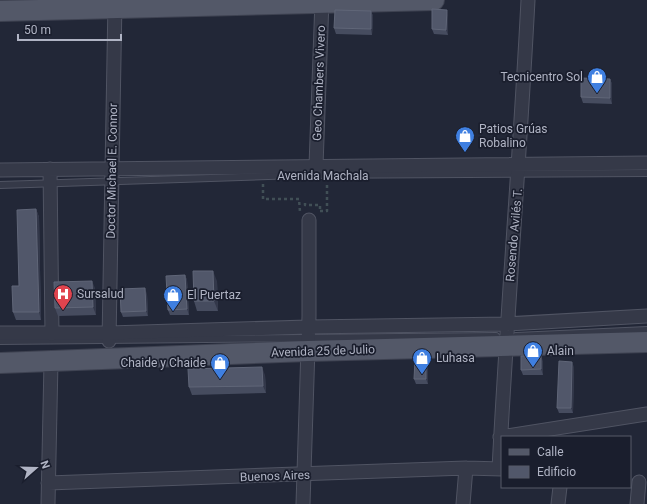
<svg xmlns="http://www.w3.org/2000/svg" width="647" height="504" font-family="Roboto,sans-serif">
<style>
.lines{fill:none;stroke-linecap:round;stroke-linejoin:round}
.service-casing{stroke:#505463;stroke-width:8}
.minor-casing{stroke:#505463;stroke-width:15}
.primary-casing{stroke:#3e4251;stroke-width:22}
.path{stroke:#414f56;stroke-width:2.5;stroke-dasharray:3 3;stroke-linecap:butt}
.service{stroke:#353948;stroke-width:6}
.minor{stroke:#353948;stroke-width:13}
.primary{stroke:#535868;stroke-width:20}
.wall{fill:#464c5f}
.shaded-wall{fill:#33384a}
.building{fill:#51576a;stroke:#606678}
.labels{text-anchor:middle;stroke-width:3.5;stroke-linejoin:round;paint-order:stroke}
.poi-label{font-size:12px;fill:#b0b4c4;stroke:#1a1e2d;text-anchor:start}
.street-label{font-size:12px;fill:#b0b4c4;stroke:#1a1e2d}
</style>
<rect width="100%" height="100%" fill="#222737"/>
<g class="lines">
<!-- service casing -->
<g class="service-casing">
<path id="service" d="M0,185L297,175L647,173
M516,336L647,330
M0,341L496,336"/>
</g>
<!-- minor casing -->
<g class="minor-casing">
<path id="minor" d="M316,166L322,0
M50,169L52,334
M0,170L647,163
M0,333H109L308,327L506,324L647,316
M109,341L115,1
M500,437L647,414
M499,469C507,313 520,156 528,0
M48,483L466,468L502,469
M48,504L51,362
M303,504L309,316V220
M463,504L466,468
M558,504L560,487
M637,504L639,482"/>
</g>
<!-- primary casing -->
<g class="primary-casing">
<path id="primary" d="M0,11L434,0
M0,363L308,351L647,342"/>
</g>
<!-- path -->
<path class="path" d="M263,184V199H299L300,212
M305,203V205H320V211
M320,211H327V184"/>
<!-- service -->
<use href="#service" class="service"/>
<!-- minor -->
<use href="#minor" class="minor"/>
<!-- primary -->
<use href="#primary" class="primary"/>
</g>
<!-- wall -->
<path class="wall" d="M371,11L373,16L372,35L336,34L334,28Z
M448,15V35L434,34L432,29Z
M610,79L612,84V104L583,103L581,97Z
M36,209L39,217L41,320H16L13,312Z
M185,275L187,280L189,315H170L168,310Z
M217,281L218,311H197L194,301Z
M95,288L96,315L58,316L55,308Z
M147,294L148,316L123,317L121,312Z
M543,361V375H523L521,370Z
M428,366V384H416L414,379Z
M574,367L573,413H559L557,408Z
M265,375L266,393L192,395L189,387Z"/>
<!-- shaded-wall -->
<path class="shaded-wall" d="M447,10L448,15V35L446,30Z
M371,11L373,16L372,35L371,29Z
M610,79L612,84V104L610,98Z
M36,209L39,217L41,320L39,312Z
M213,271L217,281L218,311L214,301Z
M185,275L187,280L189,315L187,309Z
M92,281L95,288L96,315L93,307Z
M145,288L147,294L148,316L146,311Z
M541,356L543,361V375L541,369Z
M426,361L428,366V384L426,379Z
M572,362L574,367L573,413L571,408Z
M262,367L265,375L266,393L263,386Z"/>
<!-- building -->
<path class="building" d="M432,9L447,10L446,30L432,29Z
M335,10L371,11V29L334,28Z
M581,78L610,79V98L581,97Z
M36,209L39,312H13L12,286H19L17,210Z
M193,271H213L214,301H194Z
M185,275L187,309L168,310L166,276Z
M92,281L93,307L55,308L54,282Z
M145,288L146,311L121,312L120,289Z
M521,356H541V369L521,370Z
M415,360L426,361V379H414Z
M559,361L572,362L571,408H557Z
M262,367L263,386L189,387L188,369Z"/>
<!-- icons -->
<defs>
<g id="shop-pin" transform="scale(1)"><path d="M0 17L-7.5 6A9.5 9.5 0 1 1 7.5 6Z" fill="#3f7fe0" stroke="#1a1e2d"/><path d="M-5-2.5h2.3a2.7 3.5 0 0 1 5.4 0H5L5.5 6h-11ZM-1.5-2.5h3a1.5 2.3 0 0 0-3 0Z" fill="#fff"/></g>
<g id="hospital-pin" transform="scale(1)"><path d="M0 17L-7.5 6A9.5 9.5 0 1 1 7.5 6Z" fill="#e0444e" stroke="#1a1e2d"/><path d="M-5-5h3v3.5h4V-5h3V5h-3V1.5h-4V5h-3Z" fill="#fff"/></g>
</defs>
<g fill-rule="evenodd">
<use href="#shop-pin" x="597" y="77"/>
<use href="#shop-pin" x="465" y="136"/>
<use href="#hospital-pin" x="63" y="294"/>
<use href="#shop-pin" x="173" y="295"/>
<use href="#shop-pin" x="533" y="351"/>
<use href="#shop-pin" x="422" y="358"/>
<use href="#shop-pin" x="220" y="363"/>
</g>
<g class="labels">
<!-- poi labels -->
<g class="poi-label">
<text x="583" y="81" text-anchor="end">Tecnicentro Sol</text>
<text x="479" y="133">Patios Grúas<tspan x="479" dy="14">Robalino</tspan></text>
<text x="77" y="298">Sursalud</text>
<text x="187" y="299">El Puertaz</text>
<text x="547" y="355">Alain</text>
<text x="436" y="362">Luhasa</text>
<text x="206" y="367" text-anchor="end">Chaide y Chaide</text>
</g>
<!-- street labels -->
<g class="street-label">
<text transform="translate(319 83) rotate(-88)" y="4">Geo Chambers Vivero</text>
<text transform="translate(112 171) rotate(-89)" y="4">Doctor Michael E. Connor</text>
<text x="323" y="180">Avenida Machala</text>
<text transform="translate(514 235) rotate(-85)" y="4">Rosendo Avilés T.</text>
<text transform="translate(323 351) rotate(-2)" y="4">Avenida 25 de Julio</text>
<text transform="translate(275 476) rotate(-2)" y="4">Buenos Aires</text>
</g>
</g>
<!-- legend -->
<rect x="501" y="436" width="130" height="52" fill="#1a1e2d" stroke="#565a69"/>
<rect x="509" y="449" width="20" height="6" fill="#535868" stroke="#565a69"/>
<text x="537" y="456" font-size="12" fill="#b0b4c4">Calle</text>
<rect x="509" y="466" width="20" height="12" fill="#51576a" stroke="#565a69"/>
<text x="537" y="476" font-size="12" fill="#b0b4c4">Edificio</text>
<!-- north arrow -->
<g transform="translate(36 468) rotate(70)" stroke="#1a1e2d" stroke-width="3" paint-order="stroke">
<path d="M0-3L7 15L0 10L-7 15Z" fill="#b0b4c4"/>
<text y="-6" font-size="11" font-weight="bold" text-anchor="middle" fill="#b0b4c4">N</text>
</g>
<!-- scale -->
<path d="M18 34v6h103v-6" fill="none" stroke="#b0b4c4" stroke-width="2"/>
<text x="24" y="34" font-size="12" fill="#b0b4c4" stroke="#1a1e2d" stroke-width="3" paint-order="stroke">50 m</text>
</svg>
